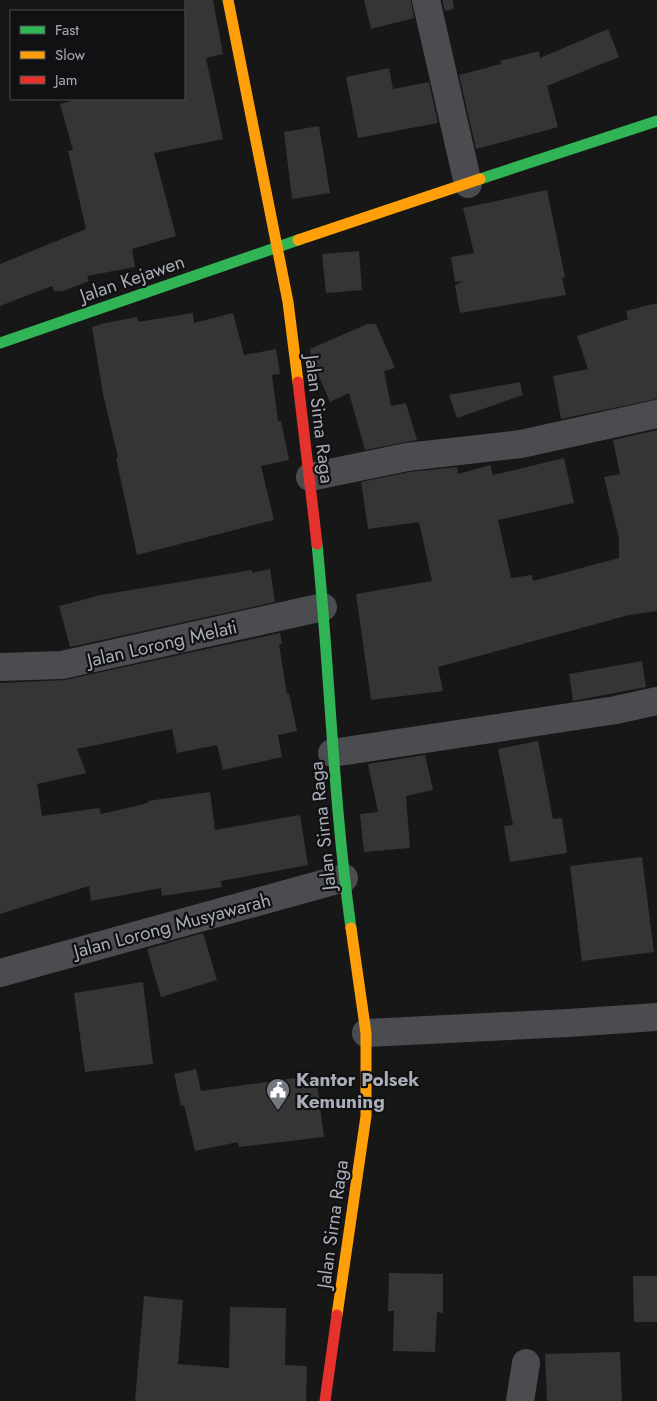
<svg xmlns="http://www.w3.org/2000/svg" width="657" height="1401" font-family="Jost,sans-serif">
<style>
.building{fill:#353536}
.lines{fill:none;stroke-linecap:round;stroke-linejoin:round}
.street{stroke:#4b4c50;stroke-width:28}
.fast{stroke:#30b455;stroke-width:11}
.slow{stroke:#ff9f0a;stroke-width:11}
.jam{stroke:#e5322d;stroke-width:11}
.labels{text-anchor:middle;stroke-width:4.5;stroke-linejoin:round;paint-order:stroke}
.street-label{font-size:19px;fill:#a8adb8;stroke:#111113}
.poi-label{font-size:19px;font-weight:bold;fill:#a8adb8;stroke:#111113;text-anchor:start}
</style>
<rect width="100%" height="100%" fill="#171717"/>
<!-- building -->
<path class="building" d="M184,0H213L223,54L206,58L223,139L154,153L176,236L132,249L135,267L87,276L89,281L63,291H54L52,286L0,306V264L86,229L68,151L73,150L60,104L79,99H184Z
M364,0H411L414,18L371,29Z
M442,0H453L454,9L445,11Z
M608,29L619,57L547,86L558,127L476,149L459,75L501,64L500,61L539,51L540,58Z
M389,68L393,89L429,82L438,123L358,138L346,77Z
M319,126L330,193L292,199L284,132Z
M547,190L565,277L562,278L566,295L460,313L455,285L464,281L455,282L451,257L474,253L463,208Z
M359,251L362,290L326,293L322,254Z
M657,303V399L561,419L553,376L588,369L577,336L628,319L626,311Z
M193,313L194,323L233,313L244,355L276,349L280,374L272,375L278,421H281L289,460L261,466L274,520L137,555L116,458L118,457L103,394L92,327L105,323L137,317L138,322Z
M367,324H376L395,368L384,371L391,406L406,403L417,440L365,450L349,393L330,402L311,358L310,349Z
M520,382L523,395L457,418L449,395Z
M657,430V611L629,615L438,667L443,691L371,700L356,594L432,581L419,522L368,529L361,482L409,472L457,467L458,474L490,465L493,475L564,458L574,503L498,520L511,578L532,575L533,581L619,558V538L604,477L620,474L613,440Z
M270,569L275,602L70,647L59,606L101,595L252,570V573Z
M280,633L282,644H279L287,694L289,693L297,731L278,735L282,757L223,770L217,745L177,753L172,729L77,749L86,773L37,784L42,816L99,808L101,814L148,803V801L210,792L215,830L300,815L308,865L221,881L222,887L162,896L161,888L91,901L89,886L0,914V683L65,680Z
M642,661L646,687L573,701L569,674Z
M538,741L553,819L562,818L567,853L510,862L504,826L513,825L498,749Z
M425,755L433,790L406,796L410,848L364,852L360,814L378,812L368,764Z
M642,857L654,952L582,961L570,866Z
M203,933L217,980L161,997L147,949Z
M143,982L153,1064L85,1072L74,993Z
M196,1069L201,1091L316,1075L324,1137L239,1147L238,1142L195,1151L184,1105L181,1106L174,1074Z
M389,1273L443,1274V1313L437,1312L435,1352L393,1351L394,1311H388Z
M633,1276H657V1322H634Z
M144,1296L183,1300L178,1364L229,1368L230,1307L286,1308L285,1365L307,1366L306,1401H135Z
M620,1352L622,1401H547L545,1354Z"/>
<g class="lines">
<!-- street -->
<path class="street" d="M426,0L468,184
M310,477L407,457L521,444L657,414
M0,667L62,665L323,607
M332,753L616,710L657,701
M0,973L344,878
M366,1033L568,1023L657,1017
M520,1401L526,1363"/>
<!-- fast -->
<path class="fast" d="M480,179L657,121
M0,343L298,240
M317,544C330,672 333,801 351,928"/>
<!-- slow -->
<path class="slow" d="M228,0L288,302L298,382
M298,240L480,179
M337,1315L366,1116V1033L351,928"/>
<!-- jam -->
<path class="jam" d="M298,382L317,544
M325,1401L337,1315"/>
</g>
<!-- icons -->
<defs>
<g id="civic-pin" transform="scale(1.25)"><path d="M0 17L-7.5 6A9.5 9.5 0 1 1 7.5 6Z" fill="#757880" stroke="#111113"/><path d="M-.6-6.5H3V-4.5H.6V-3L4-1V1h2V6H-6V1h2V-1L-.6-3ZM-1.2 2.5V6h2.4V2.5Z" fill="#fff"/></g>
</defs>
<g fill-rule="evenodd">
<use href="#civic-pin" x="278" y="1090"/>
</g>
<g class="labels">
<!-- street labels -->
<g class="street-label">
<text transform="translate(132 278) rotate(-19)" y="7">Jalan Kejawen</text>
<text transform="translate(320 419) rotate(83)" y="7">Jalan Sirna Raga</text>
<text transform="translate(162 643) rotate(-13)" y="7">Jalan Lorong Melati</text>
<text transform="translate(322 826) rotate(-96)" y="7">Jalan Sirna Raga</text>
<text transform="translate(172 925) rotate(-15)" y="7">Jalan Lorong Musyawarah</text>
<text transform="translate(332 1224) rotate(-82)" y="7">Jalan Sirna Raga</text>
</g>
<!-- poi labels -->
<g class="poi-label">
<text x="296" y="1086">Kantor Polsek<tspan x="296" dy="22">Kemuning</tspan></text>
</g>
</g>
<!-- legend -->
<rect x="10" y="10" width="175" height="90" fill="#111113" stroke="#4d4f55"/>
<rect x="20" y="26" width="25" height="8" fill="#30b455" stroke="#4d4f55"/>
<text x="55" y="35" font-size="15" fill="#a8adb8">Fast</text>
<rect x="20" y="51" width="25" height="8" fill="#ff9f0a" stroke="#4d4f55"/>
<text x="55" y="60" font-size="15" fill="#a8adb8">Slow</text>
<rect x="20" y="76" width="25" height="8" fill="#e5322d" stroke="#4d4f55"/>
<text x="55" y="85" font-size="15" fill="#a8adb8">Jam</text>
</svg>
